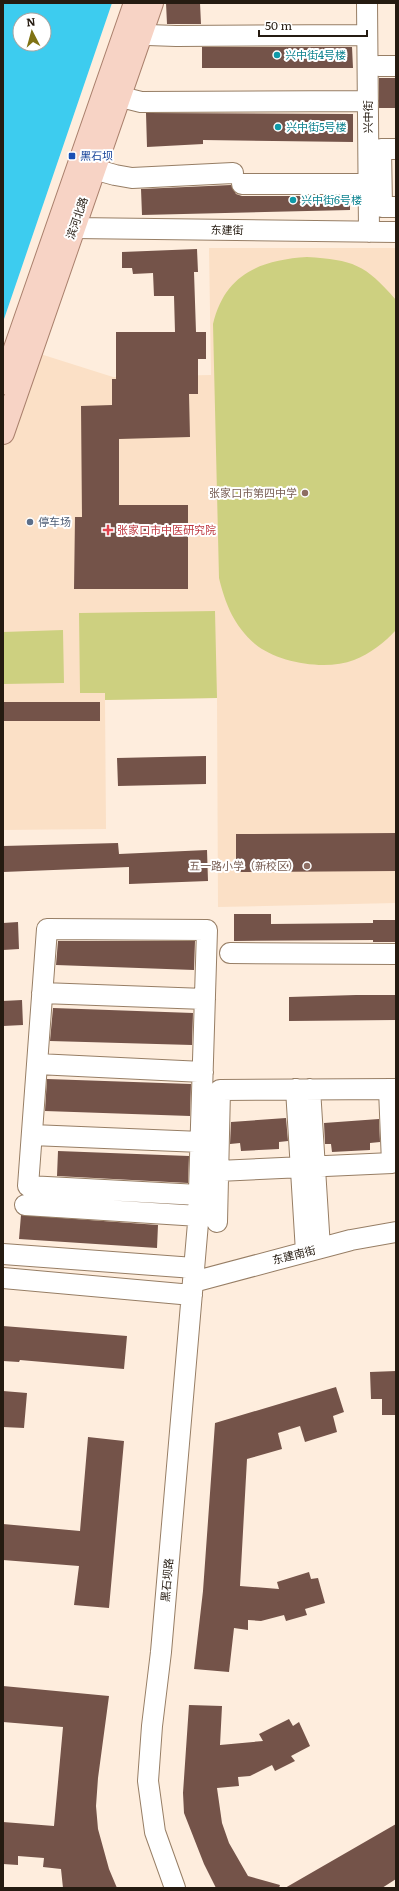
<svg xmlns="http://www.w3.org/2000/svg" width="399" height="1891" font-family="Literata,'Noto Sans SC',serif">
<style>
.built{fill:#fbe0c6}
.green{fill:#cdd080}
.water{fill:#3dccef;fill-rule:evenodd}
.building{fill:#745349}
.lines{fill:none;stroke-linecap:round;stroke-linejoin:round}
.minor-casing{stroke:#977e65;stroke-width:22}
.major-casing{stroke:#aa806d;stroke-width:24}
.minor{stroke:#fff;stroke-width:20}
.major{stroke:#f7d3c5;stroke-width:22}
.culture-dot{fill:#0f9aa8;stroke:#fff;stroke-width:1.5}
.transit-dot{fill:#1a4fb4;stroke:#fff;stroke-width:1.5}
.education-dot{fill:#8d6e63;stroke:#fff;stroke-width:1.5}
.service-dot{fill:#5c6f8a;stroke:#fff;stroke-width:1.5}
.health-dot{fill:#e0444e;stroke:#fff;stroke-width:1.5}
.labels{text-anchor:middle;stroke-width:4;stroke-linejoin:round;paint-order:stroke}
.culture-label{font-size:11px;fill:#0d838f;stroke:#fff;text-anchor:start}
.street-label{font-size:11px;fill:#251b11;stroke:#fff}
.transit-label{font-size:11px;fill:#164399;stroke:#fff;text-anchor:start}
.education-label{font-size:11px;fill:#785e54;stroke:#fff;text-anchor:end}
.service-label{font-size:11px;fill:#4e5e75;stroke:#fff;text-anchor:start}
.health-label{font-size:11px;fill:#be3a42;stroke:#fff;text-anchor:start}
</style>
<rect width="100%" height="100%" fill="#feeddd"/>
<!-- built -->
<path class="built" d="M209,248H396V903L218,907L217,698L105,700L106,829L3,830V448L34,352L113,377L211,375Z"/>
<!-- green -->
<path class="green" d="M307,257C353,260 365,264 396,300V630C385,642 370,654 354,660C326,671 278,663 255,644C234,626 225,603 219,578L213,324C225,274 260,260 307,257Z
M215,611L217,698L105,700V693H80L79,613Z
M63,630L64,683L3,684V632Z"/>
<!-- water -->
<path class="water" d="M3,3H112L3,322ZM20,20H44V44H20Z"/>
<!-- building -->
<path class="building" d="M166,3H200L201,24H167Z
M202,47H352L353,68H202Z
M379,78H396V108H379Z
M146,113L353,114V142L203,140V144L147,147Z
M231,185L236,194L242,196H350V210L142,215L141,189Z
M197,249L198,272H194L196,332H206V359H198V394H189L190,437L119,439V505H188V589H74L75,517H82L81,406L112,405V379H116V332H175L174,296H154L153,273L133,274L132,268H122V252Z
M3,702H100V721H3Z
M206,756V784L118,786L117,758Z
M396,833V871L236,872V834Z
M118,843L119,854L207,850L208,881L129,884V867L3,872V846Z
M234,914H271V924L373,923V920H396V942H373V940L234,941Z
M18,922L19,949L3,950V923Z
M58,941H195L194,970L56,965Z
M356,995H396V1020L289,1021V997Z
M22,1000L23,1025L3,1026V1001Z
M53,1008L193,1013L192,1045L50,1041Z
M47,1079L191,1084L190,1116L45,1111Z
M286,1118L288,1141L279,1142V1149L241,1151L240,1143L230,1144L231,1122Z
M379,1119L380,1142L370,1143V1150L332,1152L331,1144H325L324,1123Z
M58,1151L189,1156L188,1183L57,1176Z
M21,1215L158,1225L157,1248L19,1239Z
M3,1326L127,1336L124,1369L20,1360L19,1362L3,1361Z
M396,1371V1415H382V1399H371L370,1372Z
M336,1387L344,1412L333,1416L337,1432L305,1442L300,1426L278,1433L282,1449L247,1459L240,1586L279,1589L277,1582L309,1572L311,1579L318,1578L325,1603L305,1609L307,1615L286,1621L284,1615L261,1621L248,1620V1630L234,1628L229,1672L194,1669L203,1591L215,1423Z
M3,1391L27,1393L24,1428L3,1427Z
M88,1437L124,1441L109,1608L74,1605L79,1566L3,1560V1524L80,1531Z
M3,1686L109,1696L98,1778L96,1806L98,1829L109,1869L117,1888H63L61,1869L43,1867L44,1858L18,1856V1865L3,1864V1822L54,1826L63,1727L3,1722Z
M189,1705L222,1706L220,1745L263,1741L259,1734L289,1719L293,1726L299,1722L310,1746L291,1756L295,1761L275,1771L272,1765L250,1776L238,1777L239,1786L217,1788L222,1823L229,1843L248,1876L280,1885L279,1888H216L204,1864L184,1813L183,1793Z
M396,1824V1879L382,1888H285Z"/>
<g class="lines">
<!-- minor casing -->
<g class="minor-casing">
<path id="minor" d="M367,3L369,232
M126,28L148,35L176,36L367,35
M379,66H396
M105,93L141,102L368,101
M396,149H381L382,207H396
M79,165L115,175L132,178L233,173
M242,184H368
M58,225L74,228L396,232
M230,953L396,954
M42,993L205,999
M37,1064L203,1072
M296,1089L306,1252
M310,1089L320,1248
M32,1135L201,1142
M218,1171L392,1163L389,1089
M25,1205L199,1216
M217,1222L220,1090L396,1089
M3,1254L194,1268
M3,1278L192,1295
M193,1282L351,1240L396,1232
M175,1888L155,1832L148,1781L152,1726L161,1652L198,1223C201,1125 204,1028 207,930L47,929L28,1186L199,1195"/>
</g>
<!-- major casing -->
<g class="major-casing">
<path id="major" d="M3,383L135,3
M3,433L152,3"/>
</g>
<!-- minor -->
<use href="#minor" class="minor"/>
<!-- major -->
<use href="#major" class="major"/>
</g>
<!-- markers -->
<g class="culture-dot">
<circle cx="277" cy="55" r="4"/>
<circle cx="278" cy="127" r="4"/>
<circle cx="293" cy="200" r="4"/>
</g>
<rect class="transit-dot" x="68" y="152" width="8" height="8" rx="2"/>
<g class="education-dot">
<circle cx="305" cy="493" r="4"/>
<circle cx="307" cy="866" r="4"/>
</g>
<circle class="service-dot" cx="30" cy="522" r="4"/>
<path class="health-dot" d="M106 524h4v4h4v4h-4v4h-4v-4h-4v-4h4z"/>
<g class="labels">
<!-- culture labels -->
<g class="culture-label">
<text x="285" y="59">兴中街4号楼</text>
<text x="286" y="131">兴中街5号楼</text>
<text x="301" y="204">兴中街6号楼</text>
</g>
<!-- street labels -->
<g class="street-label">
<text transform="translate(368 117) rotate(-90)" y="4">兴中街</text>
<text transform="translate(77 218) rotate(-71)" y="4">滨河北路</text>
<text transform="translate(227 230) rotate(1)" y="4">东建街</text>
<text transform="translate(294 1255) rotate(-14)" y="4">东建南街</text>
<text transform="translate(167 1580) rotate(-85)" y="4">黑石坝路</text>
</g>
<!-- transit labels -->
<g class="transit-label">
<text x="80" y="160">黑石坝</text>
</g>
<!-- education labels -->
<g class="education-label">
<text x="297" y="497">张家口市第四中学</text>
<text x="299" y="870">五一路小学（新校区）</text>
</g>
<!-- service labels -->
<g class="service-label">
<text x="38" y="526">停车场</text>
</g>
<!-- health labels -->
<g class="health-label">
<text x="117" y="534">张家口市中医研究院</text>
</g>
</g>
<!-- border -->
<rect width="399" height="1891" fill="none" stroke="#251b11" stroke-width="8"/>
<!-- north arrow -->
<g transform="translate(32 32) rotate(354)"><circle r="19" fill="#ffffff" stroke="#a8a4a0"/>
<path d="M0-3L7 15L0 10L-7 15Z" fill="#7f7213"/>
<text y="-6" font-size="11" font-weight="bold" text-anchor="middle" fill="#251b11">N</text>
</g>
<!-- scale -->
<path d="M259 30v6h108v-6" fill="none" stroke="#251b11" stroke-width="2"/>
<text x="265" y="30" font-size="12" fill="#251b11" stroke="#ffffff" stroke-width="3" paint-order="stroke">50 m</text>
</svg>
